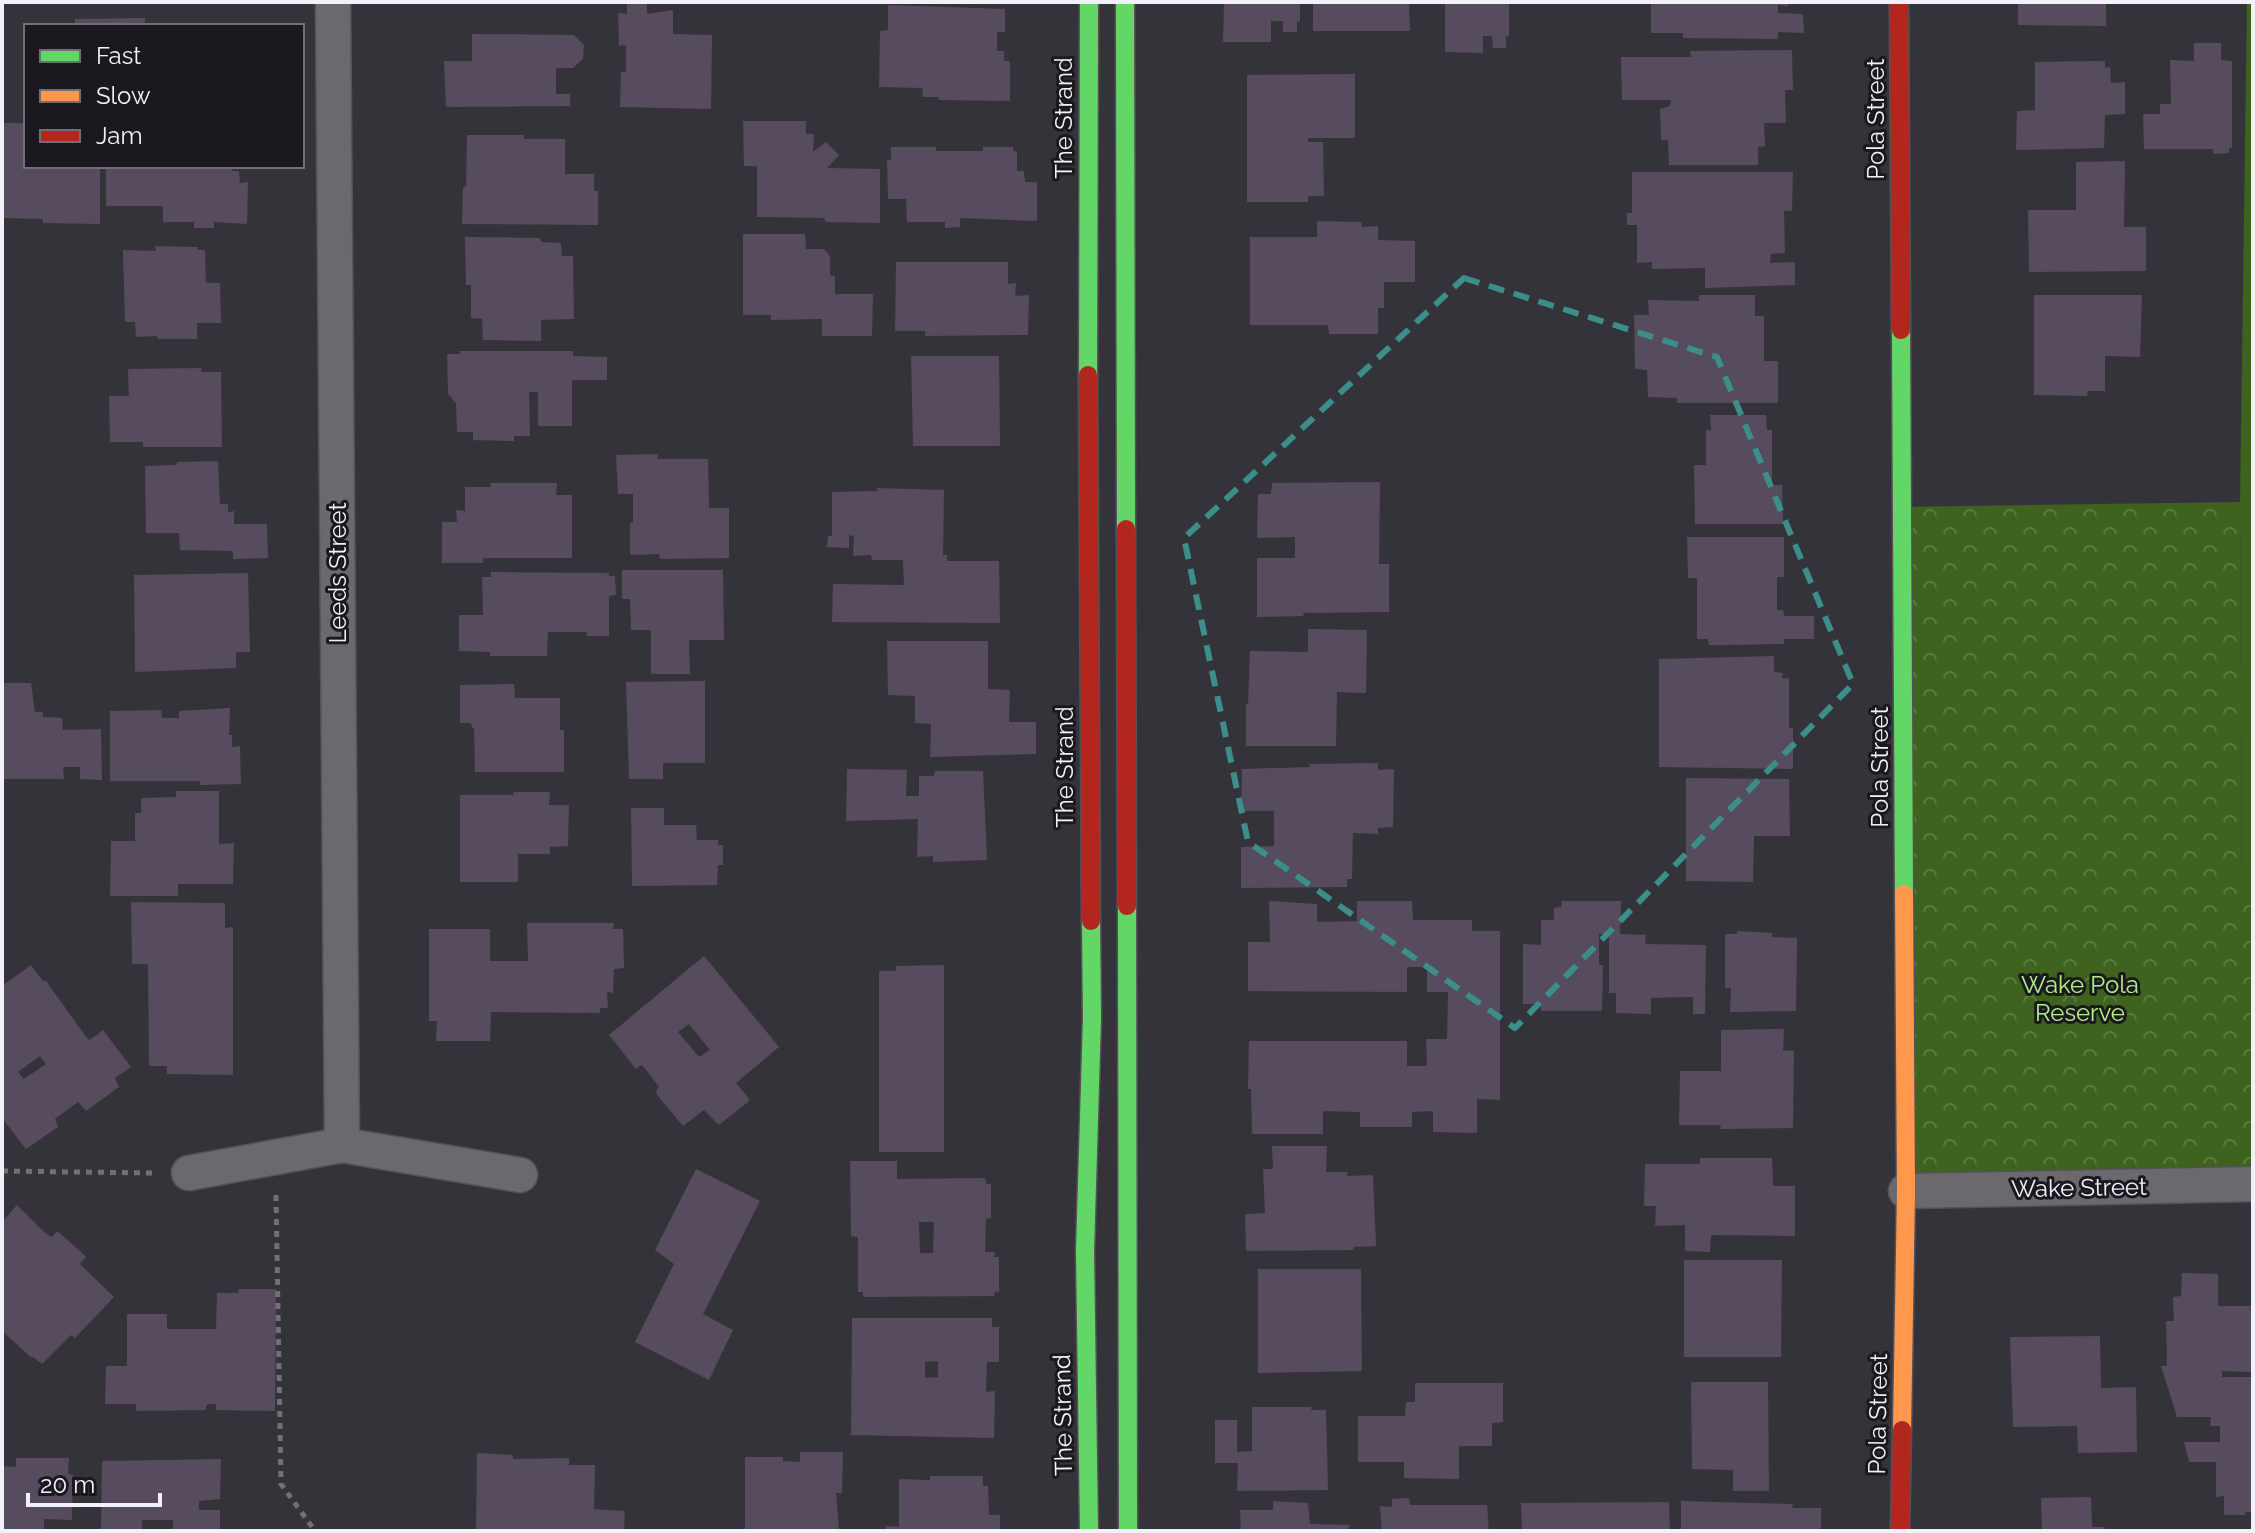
<svg xmlns="http://www.w3.org/2000/svg" width="2255" height="1533" font-family="Raleway,sans-serif">
<style>
.green{fill:#3d631e}
.forest{fill:url(#forest-crowns)}
.building{fill:#564c5d;fill-rule:evenodd}
.lines{fill:none;stroke-linecap:round;stroke-linejoin:round}
.street-casing{stroke:#545258;stroke-width:37}
.fast-casing{stroke:#545258;stroke-width:21}
.slow-casing{stroke:#545258;stroke-width:21}
.jam-casing{stroke:#545258;stroke-width:21}
.path{stroke:#717075;stroke-width:5;stroke-dasharray:6 6;stroke-linecap:butt}
.street{stroke:#6b696e;stroke-width:34}
.fast{stroke:#63d668;stroke-width:18}
.slow{stroke:#ff974d;stroke-width:18}
.jam{stroke:#b3261e;stroke-width:18}
.marked{fill:none;stroke:#3c8e8a;stroke-width:6;stroke-dasharray:16 10;stroke-linejoin:round}
.labels{text-anchor:middle;stroke-width:6;stroke-linejoin:round;paint-order:stroke}
.street-label{font-size:24px;fill:#f2f0f9;stroke:#1b191f}
.park-label{font-size:24px;fill:#afef85;stroke:#1b191f}
</style>
<defs>
<pattern id="forest-crowns" width="20" height="18" patternUnits="userSpaceOnUse" patternTransform="scale(2)"><rect width="20" height="18" fill="#3d631e"/><path d="M2 6a3 3 0 1 1 6 0M12 15a3 3 0 1 1 6 0" fill="none" stroke="#5a7a3f"/></pattern>
</defs>
<rect width="100%" height="100%" fill="#35333a"/>
<!-- green -->
<path class="green" d="M2247,2H2253V900H2242L2240,502Z"/>
<!-- forest -->
<path class="forest" d="M2240,502L2242,900H2253V1184L1906,1191L1903,507Z"/>
<!-- building -->
<path class="building" d="M627,2L647,3V14L673,10V34L712,35L711,109L620,107L621,72H626V45L619,46L618,13L627,14Z
M1224,2H1300V22L1297,21V32H1283V21H1271V42H1223Z
M1313,2H1409L1410,31H1313Z
M1445,2H1509V36L1506,37V48H1493L1492,36H1483V53L1445,52Z
M1651,2H1788V6L1778,5V13L1803,14L1804,33L1778,32V39L1683,38V33H1651Z
M2018,2H2106V26L2018,25Z
M888,5L1005,9V32H997V51H1004V61H1010V101L938,100L939,97H923L922,88L879,87L880,31L888,30Z
M145,18V26H75V19Z
M472,34L574,35L584,45L583,59L573,68H556V94H570V106L446,107L444,61H472Z
M2194,43H2221V60L2232,61V148H2229V153L2214,154L2213,149H2144L2143,114H2160V104H2171L2170,60L2194,61Z
M1792,50L1793,90H1785L1786,123H1764L1765,146L1758,147V165H1669L1668,140H1661L1660,109L1670,106L1671,100H1622L1621,57H1691L1690,51Z
M2099,61H2105V68L2110,67L2111,83L2125,82V114L2105,115L2104,148L2016,150L2017,111L2035,110V62Z
M1355,74V138H1308V142H1323L1324,196H1308V202H1247V75Z
M743,121H806V134H814L813,152L826,142L839,155L827,168L880,169V223L826,222L824,218L757,217V166H744Z
M2,123H26V166L100,167V224L43,223V219L2,218Z
M467,135H524V139H565V174H594V191H598V225L462,224L463,187H466Z
M891,147H936V151H983V147H1013V151H1017V171H1024L1025,182H1037V221L960,218V227L945,228V222H907L906,199H888L887,159L891,160Z
M2125,161L2124,227H2146V271L2029,272L2028,210H2076V162Z
M106,166H232V171H239L240,183L248,182L247,224L214,222V228H194V222H163V206H106Z
M1632,172H1793L1792,211H1784L1785,253L1771,254L1770,263L1795,262V285L1705,288V268L1652,269V262L1637,263V225H1627V213H1632Z
M1317,221L1361,222L1362,227L1378,226V240L1415,241V282H1384V308H1378V334H1329L1328,325H1250V237H1317Z
M743,234H805L806,249H824L830,256V275L835,276V294H873L872,336H822V319L771,320V315H743Z
M465,237L540,238L541,242L561,243L562,256H573L574,319L541,320V341L483,340L482,319L471,318V285H466Z
M155,246L198,247L197,250H205L206,283H220L221,323H197V339H158L157,336L136,337L135,322H125L123,250L156,251Z
M896,262H1008V284L1016,283L1015,296L1029,295L1028,335L925,336V331H895Z
M1699,295H1755V316H1764V361H1778V403H1677V398L1648,397L1647,370L1635,369L1634,315H1649L1648,300L1699,301Z
M2034,295H2142L2140,357L2105,356V391H2088L2087,396L2034,395Z
M459,351H573V356L607,357V380H572V426H538V392H529L530,436H514V441L473,440V432H457L456,403L448,394L447,354H460Z
M911,356H999L1000,446H913Z
M202,368L201,372H221L222,447H143V442H110L109,396H129L128,369Z
M1710,415H1766L1767,430H1772V485H1782L1783,524H1695L1694,465H1706V430H1711Z
M658,454L657,459H708L709,508H729V558L660,559L659,554L630,555V523L633,522V494H618L616,455Z
M218,461L220,504H228V512L234,511V524H267L268,558L233,559V551L180,550L179,533H146L145,466L176,465L177,462Z
M1380,482L1379,564H1389V612L1304,613L1303,616L1257,617V558H1295V537L1257,538L1258,494H1271L1272,483Z
M490,483H557L556,495H572V558H483V563H442V522H457L456,510L465,511V487H491Z
M877,488L944,490L943,555H947V561H999L1000,623L832,622L833,584L904,585L903,560H872L871,555L853,556L854,536L849,535V548L827,547L828,536H832V492L878,491Z
M1687,537H1784V577H1777V610H1783L1784,616H1814V639H1783L1785,644L1728,645H1709L1708,639H1697V578H1688Z
M622,570H723L724,640H689L690,674H651V630H631L630,599H622Z
M491,572L609,573V576H615L616,595L609,596V636H586L587,632H548L547,656H490V652L459,651V615H483L482,577H491Z
M248,573L250,652H236V668L135,672L134,575Z
M1308,629L1367,630L1366,693L1337,692L1336,746H1246V703L1248,704L1250,651L1308,652Z
M887,641H988V689L1010,690L1009,722H1036V754L930,757L931,724L915,723V696L888,695Z
M1774,656V672L1783,673L1782,678H1789V728H1793V769L1659,767V659Z
M705,681V763H663V779H629L626,682Z
M2,683H31L35,712H43V717L62,718L63,730L101,729L102,780L80,779V767H63L64,779H2Z
M514,684L515,698H560V730H564V772H475L474,728L472,727L471,723H460V685Z
M230,708L229,735H232V747L240,746L241,784L200,785V781H110V711L161,710L162,718H179V711Z
M1378,763V770L1394,769L1393,827L1378,828V834L1353,833L1352,879H1347V887L1241,888V847L1274,846V811H1241L1242,769L1310,767L1309,764Z
M847,769L907,770L906,796H919V776H934L935,771H983L987,860L933,862V856L917,857L918,819L846,821Z
M1686,778L1789,779L1790,836H1754L1753,882L1686,881Z
M176,791H219V844L234,843L233,884H178V896H110L111,841H135V813H141V798L176,797Z
M513,792H550L549,805H569L568,846L550,847V854H518V882H460V795H514Z
M631,808H664V825H696L697,840H718V845H723V865H718L717,885L632,886Z
M1269,901L1317,904V922L1357,921V901H1412L1413,920H1472V931H1500V1100L1477,1099V1133L1433,1132V1111L1412,1112V1127H1360V1112L1323,1111V1134H1252L1251,1089H1248L1249,1041H1407V1066H1427L1426,1039H1447L1448,992H1427V967H1407V992L1248,991V942H1270Z
M1562,901H1621L1620,934L1646,935L1645,944L1706,945L1705,1014H1693V997H1683L1651,998V1014L1616,1013V993H1609V934H1599V965H1603L1602,1011H1541V1004H1523V944L1541,945V920H1554V908L1561,907Z
M131,902L225,903V928L233,927V1075L167,1074V1066H149L148,964H132Z
M527,923H614L613,929H623L624,968L614,969L613,993L607,992L608,1008H600V1013L491,1012L490,1041H436L437,1021H429V929H490V961H528Z
M1737,931L1772,933V937L1797,938L1796,1011L1730,1012L1731,988H1725V934H1737Z
M704,956L779,1047L736,1083L749,1099L748,1102L719,1125L704,1110L683,1126L658,1096L656,1091L659,1087L644,1067L641,1065L636,1069L609,1035ZM689,1024L710,1050L699,1057L678,1032Z
M31,965L43,981H46L87,1038L90,1040L103,1030L131,1067L115,1078L119,1087L86,1111L78,1102L75,1104L55,1119L58,1127L26,1149L2,1118V986ZM40,1056L46,1064L24,1079L18,1072Z
M944,965V1152H879V971H896V966Z
M1784,1029L1783,1050L1794,1051L1793,1128L1720,1129L1721,1125H1679L1680,1071H1721V1030Z
M1272,1146H1327L1326,1172H1348L1347,1176L1373,1175L1376,1246L1354,1247L1353,1250L1246,1251L1245,1214L1265,1213L1263,1169H1273Z
M1700,1158H1772L1773,1186H1795V1236L1711,1235L1710,1252L1685,1251V1225L1655,1226L1656,1206H1644L1645,1164H1700Z
M850,1161H897V1179L985,1178L986,1184H991V1218L986,1219L985,1252H995L994,1257H999V1292L995,1291L994,1296L863,1297V1292H858V1237L851,1236ZM919,1222H934L933,1253H920Z
M696,1169L760,1201L703,1314L733,1330L709,1380L635,1342L674,1264L655,1250Z
M17,1205L45,1233L52,1237L57,1231L80,1251L86,1257L80,1264L114,1297L75,1338L71,1335L42,1364L33,1357L32,1358L2,1331V1222Z
M1684,1260H1782L1781,1357H1684Z
M1258,1269H1361L1362,1371L1258,1373Z
M2182,1273L2218,1274V1306H2253L2251,1372L2222,1371V1377H2253V1512H2245V1515H2224V1496L2216,1497V1462H2189L2184,1442H2220V1426H2210L2211,1417H2177L2161,1366H2167L2166,1321H2174L2173,1297L2181,1296Z
M239,1289H276L275,1411L216,1410V1404H212L206,1405V1410L136,1411V1404H105L106,1366H127V1314H167V1329H216L217,1293H238Z
M852,1318H992V1327H999V1362H987L986,1392L995,1391L994,1438L851,1435ZM938,1361V1377L925,1378V1362Z
M2100,1336L2101,1388L2136,1387L2137,1452L2078,1453L2077,1426L2013,1427L2010,1337Z
M1691,1382H1768L1769,1491H1733V1470L1692,1469Z
M1415,1383H1503V1422L1492,1423V1446H1459V1479L1404,1478V1462H1358V1416H1405L1406,1402H1415Z
M1252,1407H1312L1311,1410H1326L1328,1490L1237,1491L1238,1463H1215V1420H1237V1452L1252,1451Z
M800,1452H843L842,1493H836L839,1530L745,1531V1457H783V1461L800,1462Z
M477,1453L513,1455V1459L569,1458V1465H595L594,1509L625,1511L624,1531H476Z
M16,1458H69L68,1474L73,1475L72,1520L44,1519V1531H2V1466L16,1467Z
M221,1459L220,1499L199,1501V1510H220V1531H173V1520H142V1531H101L102,1461Z
M930,1476H983V1486H988L989,1515H1000V1531H886V1526L899,1527V1479L930,1480Z
M2091,1497L2092,1527H2105V1531H2042L2041,1498Z
M1409,1498L1410,1505H1487L1489,1531H1382L1380,1506L1392,1507V1499Z
M1273,1501L1308,1503L1310,1524L1349,1525V1531H1241L1240,1510H1273Z
M1681,1501L1793,1504L1792,1508H1821V1531H1681Z
M1669,1502L1670,1531H1522L1521,1503Z"/>
<g class="lines">
<!-- street casing -->
<g class="street-casing">
<path id="street" d="M333,2L342,1145
M189,1173L342,1145L520,1175
M1906,1191L2253,1184"/>
</g>
<!-- fast casing -->
<g class="fast-casing">
<path id="fast" d="M1125,2L1126,529
M1901,330L1904,894
M1088,375L1089,2
M1127,906L1128,1531
M1089,1531L1085,1251L1092,1018L1091,921"/>
</g>
<!-- slow casing -->
<g class="slow-casing">
<path id="slow" d="M1902,1430L1906,1191L1904,894"/>
</g>
<!-- jam casing -->
<g class="jam-casing">
<path id="jam" d="M1899,2L1901,330
M1088,375L1091,921
M1126,529L1127,906
M1900,1531L1902,1430"/>
</g>
<!-- path -->
<path class="path" d="M2,1171L152,1173
M276,1195L281,1484L315,1531"/>
<!-- street -->
<use href="#street" class="street"/>
<!-- fast -->
<use href="#fast" class="fast"/>
<!-- slow -->
<use href="#slow" class="slow"/>
<!-- jam -->
<use href="#jam" class="jam"/>
</g>
<!-- marked area -->
<path class="marked" d="M1464,278L1717,357L1853,684L1515,1028L1248,842L1184,538Z"/>
<g class="labels">
<!-- street labels -->
<g class="street-label">
<text transform="translate(1064 118) rotate(-90)" y="8">The Strand</text>
<text transform="translate(1876 119) rotate(-90)" y="8">Pola Street</text>
<text transform="translate(338 573) rotate(-90)" y="8">Leeds Street</text>
<text transform="translate(1065 767) rotate(-90)" y="8">The Strand</text>
<text transform="translate(1880 767) rotate(-90)" y="8">Pola Street</text>
<text transform="translate(2079 1188) rotate(-1)" y="8">Wake Street</text>
<text transform="translate(1878 1414) rotate(-89)" y="8">Pola Street</text>
<text transform="translate(1063 1415) rotate(-91)" y="8">The Strand</text>
</g>
<!-- park labels -->
<g class="park-label">
<text x="2080" y="993">Wake Pola<tspan x="2080" dy="28">Reserve</tspan></text>
</g>
</g>
<!-- border -->
<rect width="2255" height="1533" fill="none" stroke="#f2f0f9" stroke-width="8"/>
<!-- legend -->
<rect x="24" y="24" width="280" height="144" fill="#1b191f" stroke="#716f76" stroke-width="2"/>
<rect x="40" y="50" width="40" height="12" fill="#63d668" stroke="#716f76" stroke-width="2"/>
<text x="96" y="64" font-size="24" fill="#f2f0f9">Fast</text>
<rect x="40" y="90" width="40" height="12" fill="#ff974d" stroke="#716f76" stroke-width="2"/>
<text x="96" y="104" font-size="24" fill="#f2f0f9">Slow</text>
<rect x="40" y="130" width="40" height="12" fill="#b3261e" stroke="#716f76" stroke-width="2"/>
<text x="96" y="144" font-size="24" fill="#f2f0f9">Jam</text>
<!-- scale -->
<path d="M28 1493v12h132v-12" fill="none" stroke="#f2f0f9" stroke-width="4"/>
<text x="40" y="1493" font-size="24" fill="#f2f0f9" stroke="#1b191f" stroke-width="6" paint-order="stroke">20 m</text>
</svg>
